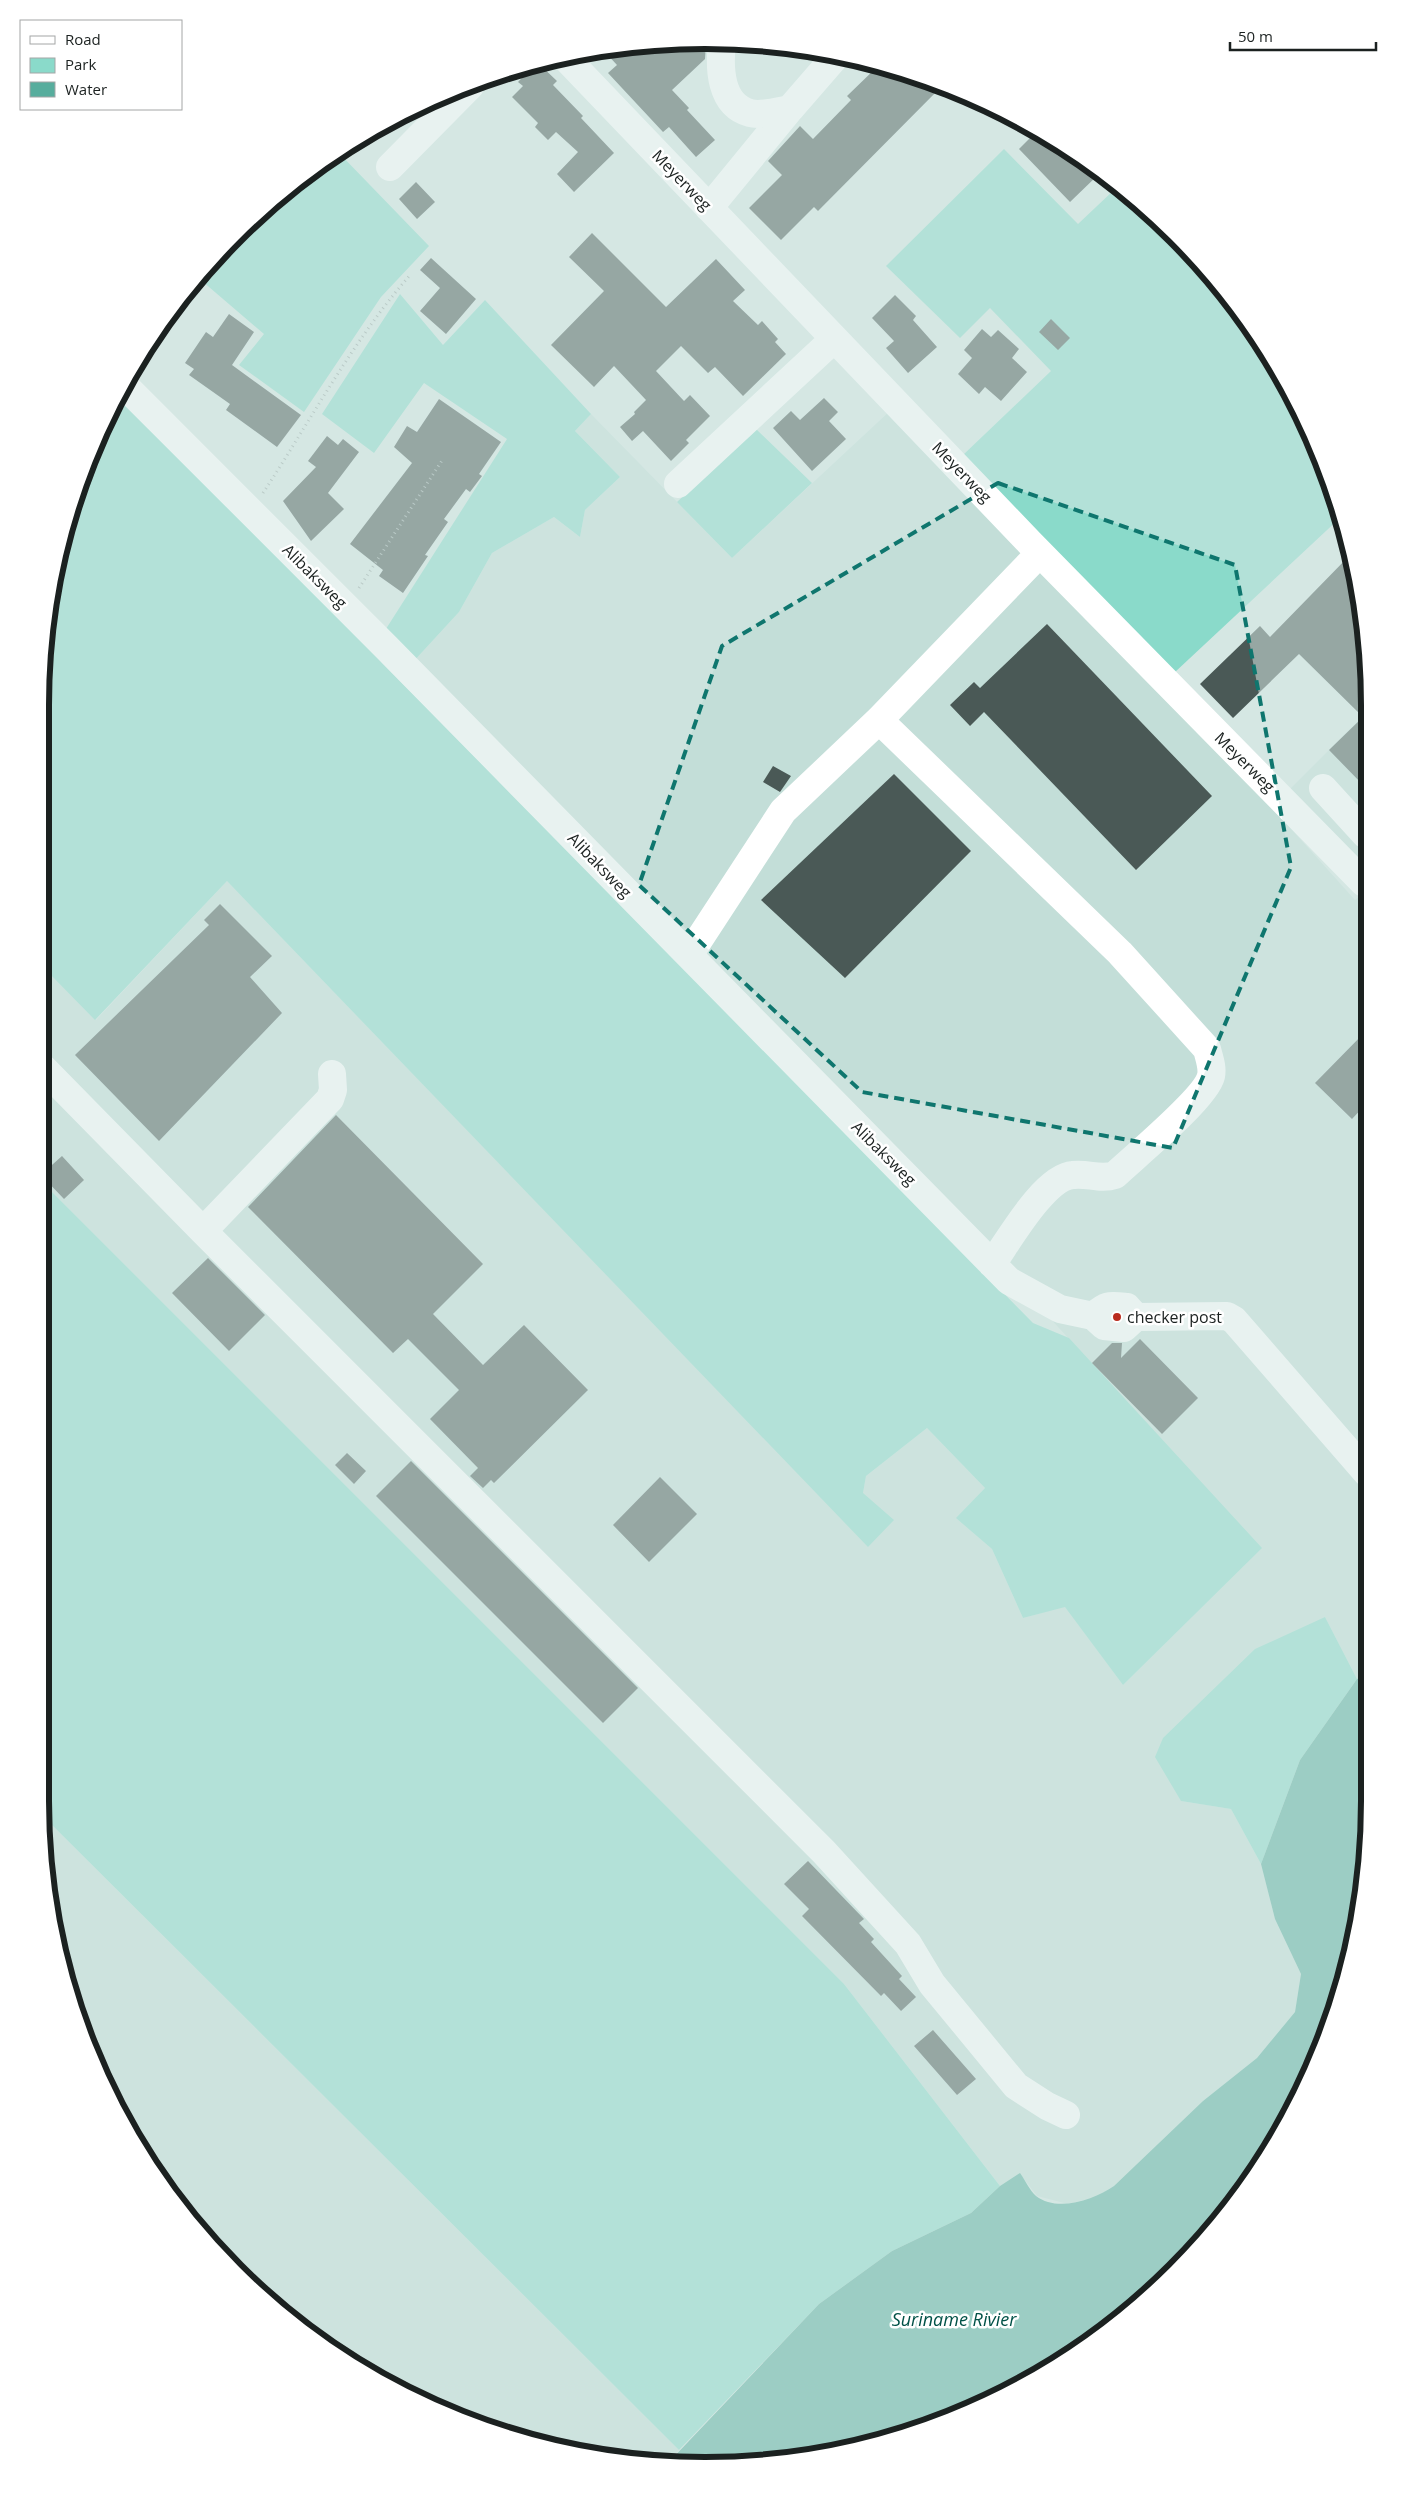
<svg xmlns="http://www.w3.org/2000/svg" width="1410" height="2506" font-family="'Open Sans',sans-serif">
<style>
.built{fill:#c3ded8}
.green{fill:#8adaca}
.water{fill:#57ad9d}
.building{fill:#4a5956}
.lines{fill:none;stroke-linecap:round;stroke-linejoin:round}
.path{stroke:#99a7a4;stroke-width:3;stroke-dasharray:1 4;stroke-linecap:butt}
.minor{stroke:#fff;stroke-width:28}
.marked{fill:none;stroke:#0f766e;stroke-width:4;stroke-dasharray:10 6;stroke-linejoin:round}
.poi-dot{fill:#b92c1e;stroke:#fff;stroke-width:2}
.labels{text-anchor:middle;stroke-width:5;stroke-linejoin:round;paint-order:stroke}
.street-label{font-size:16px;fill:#1b2120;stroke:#fff}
.poi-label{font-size:16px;fill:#1b2120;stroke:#fff;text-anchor:start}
.water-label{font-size:18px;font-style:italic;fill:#015147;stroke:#fff}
.rim{fill:none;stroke:#1b2120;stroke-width:6}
</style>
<rect width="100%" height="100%" fill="#d5e7e3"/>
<!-- built -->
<path class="built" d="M892,409L1250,783L1355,900L1365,892L1368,1675L1357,1679L1325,1617L1181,1801L1231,1809L1261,1864L1275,1919L1301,1974L1295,2012L1257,2058L1203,2101L1114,2186L1097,2197L1068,2204L1037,2196L1020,2174L1000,2186L844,1984L43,1183L42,966L96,1020L227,881L868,1546L863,1493L866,1476L927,1428L985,1488L957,1518L992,1549L1023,1618L1065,1606L1123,1685L1261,1548L877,1130L413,662L459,612L492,553L554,517L580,537L585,510L620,477L575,431L591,414L732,558Z
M1365,714V866L1290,789Z
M45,1818L679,2450L669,2462L618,2460L533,2443L411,2398L335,2354L235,2271L177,2206L109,2095L75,2014L46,1888Z"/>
<!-- green -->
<path class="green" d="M1004,149L1078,224L1115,189L1175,235L1258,336L1335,491L1341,517L1174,673L963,455L1051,371L990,308L960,338L886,266Z
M339,153L429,246L381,297L304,412L239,365L264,334L202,281L195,280L205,266L300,177Z
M400,294L443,345L485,300L591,414L575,431L620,477L585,510L580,537L554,517L492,553L459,612L413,662L384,632L507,439L424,383L374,453L322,414Z
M119,396L1033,1323L1069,1338L1262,1548L1123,1685L1065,1607L1023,1618L992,1549L956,1518L985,1488L927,1428L866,1476L863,1493L894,1520L868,1547L227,881L95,1020L42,966L41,662L75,492Z
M755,428L812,483L732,558L677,502Z
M43,1183L844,1984L1000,2186L971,2213L892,2251L819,2304L679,2450L45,1818Z
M1325,1617L1357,1679L1300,1760L1261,1864L1231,1809L1181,1801L1155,1757L1163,1738L1255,1649Z"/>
<!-- water -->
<path class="water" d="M1368,1675L1369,1844L1347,1973L1281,2134L1205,2239L1143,2301L1069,2354L1038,2377L959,2415L835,2453L748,2465L669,2462L819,2304L892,2251L971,2213L1000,2186L1020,2173C1025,2180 1030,2191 1036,2196C1058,2213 1095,2199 1114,2186L1203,2101L1257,2058L1295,2012L1301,1974L1275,1919L1261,1864L1300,1760L1357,1679Z"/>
<!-- building -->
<path class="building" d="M662,41L706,43L705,59L672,90L689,108L687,110L715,140L696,157L669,127L663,132L608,73L617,65L604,51Z
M537,62L557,81L553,85L583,116L581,118L614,153L574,192L557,174L578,152L556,132L548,140L535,127L538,123L512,97L523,86L518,82Z
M878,66L919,75L942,86L818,211L814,207L781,240L749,208L782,175L768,161L800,126L813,139L851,100L847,96Z
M1038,130L1098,175L1070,202L1019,149Z
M416,182L435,202L417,219L399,199Z
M592,233L666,307L716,259L745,290L733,301L758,325L762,321L778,339L775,342L786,354L743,396L715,367L708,373L681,346L656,371L684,401L690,395L710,416L686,440L689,443L671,461L643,431L632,441L620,427L635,414L634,412L646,400L614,366L594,387L551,345L604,291L569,257Z
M431,258L476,299L446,334L420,311L440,288L420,270Z
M895,295L916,316L913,320L937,347L908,373L886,348L894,341L872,318Z
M229,314L254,332L232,365L301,415L277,447L226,410L230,404L189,375L194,369L185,363L206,332L213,337Z
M1051,319L1070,338L1058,350L1039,332Z
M982,329L991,337L998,330L1019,349L1012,358L1027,372L1001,401L985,387L979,394L958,374L972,358L964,350Z
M824,398L838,412L829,421L846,439L812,471L773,428L791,411L800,420Z
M439,399L501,442L479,474L482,476L470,492L466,489L444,519L448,522L425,555L428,556L403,593L379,576L383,570L350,544L412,463L394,447L407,426L417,432Z
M327,436L338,445L343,439L359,452L328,493L344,509L311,541L283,501L316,467L308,461Z
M1350,555L1364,618L1365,787L1329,750L1363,717L1299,654L1233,718L1200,684L1260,626L1270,637Z
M1047,624L1212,796L1136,870L984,712L970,726L950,705L974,682L980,688Z
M773,766L791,776L780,792L763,782Z
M894,774L971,851L845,978L761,900Z
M220,904L272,956L250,977L282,1013L159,1141L75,1055L209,925L204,920Z
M1366,1031V1104L1352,1119L1315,1083Z
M336,1115L483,1264L433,1314L483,1365L524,1325L588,1390L494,1483L491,1480L483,1488L470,1476L478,1468L430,1419L459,1390L408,1339L393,1353L248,1207Z
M62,1156L84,1180L64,1199L43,1177V1173Z
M208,1258L265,1315L229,1351L172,1293Z
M1140,1339L1198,1398L1162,1434L1092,1363L1112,1343H1122L1121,1358Z
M347,1453L366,1471L354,1484L335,1465Z
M411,1461L638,1688L603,1723L376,1496Z
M660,1477L697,1514L649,1562L613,1525Z
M808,1861L864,1919L859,1923L874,1939L871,1942L902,1976L899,1979L916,1997L901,2011L884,1993L881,1996L802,1916L809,1909L784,1884Z
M933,2030L976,2079L957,2095L914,2046Z"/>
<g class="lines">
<!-- path -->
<path class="path" d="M263,493C311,420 353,340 411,274
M359,588L443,459"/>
<!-- minor -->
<path class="minor" d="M722,43C719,68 720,105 750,113C761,116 779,111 790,109L836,56
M565,57L1030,543L1364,883
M390,167L470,86
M709,208L790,109
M124,385L386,647L1009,1281L1060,1309L1093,1316L1104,1326L1124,1328L1136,1317L1227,1316L1234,1320L1367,1473
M678,484L834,339
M879,720L1120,953L1207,1049C1209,1058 1213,1067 1211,1076C1206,1098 1134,1157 1115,1175C1100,1180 1088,1173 1073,1175C1044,1177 1008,1242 992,1264
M1323,788L1365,834
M689,955L783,811L879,720L1040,553
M43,1068L203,1231L824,1852L908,1944L932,1984L1016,2086L1047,2106L1066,2115
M203,1231L330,1099L333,1090L332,1074
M1093,1316C1107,1304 1109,1305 1127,1307L1136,1317"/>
</g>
<!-- marked area -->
<path d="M0 0H1410V2506H0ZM998,483L1235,565L1291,867L1173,1148L862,1092L639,885L722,646Z" fill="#d5e7e3" fill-opacity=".55" fill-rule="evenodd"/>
<path class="marked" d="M998,483L1235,565L1291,867L1173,1148L862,1092L639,885L722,646Z"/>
<!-- markers -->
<circle class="poi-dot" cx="1117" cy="1317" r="5"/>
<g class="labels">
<!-- street labels -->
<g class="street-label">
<text transform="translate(682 180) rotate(46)" y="6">Meyerweg</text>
<text transform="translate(962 472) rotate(46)" y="6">Meyerweg</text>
<text transform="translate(315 576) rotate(45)" y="6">Alibaksweg</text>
<text transform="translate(1245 762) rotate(45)" y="6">Meyerweg</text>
<text transform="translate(600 865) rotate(46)" y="6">Alibaksweg</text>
<text transform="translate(884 1153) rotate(45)" y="6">Alibaksweg</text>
</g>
<!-- poi labels -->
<g class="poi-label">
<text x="1127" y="1323">checker post</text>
</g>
<!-- water labels -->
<g class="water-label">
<text x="954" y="2326">Suriname Rivier</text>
</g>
</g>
<!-- crop -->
<path d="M0 0H1410V2506H0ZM705 49H705A656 656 0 0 1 1361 705V1801A656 656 0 0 1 705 2457H705A656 656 0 0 1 49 1801V705A656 656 0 0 1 705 49Z" fill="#fff" fill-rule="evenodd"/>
<path class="rim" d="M705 49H705A656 656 0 0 1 1361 705V1801A656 656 0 0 1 705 2457H705A656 656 0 0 1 49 1801V705A656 656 0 0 1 705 49Z"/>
<!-- legend -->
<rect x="20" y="20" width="162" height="90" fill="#ffffff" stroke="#a4a6a6"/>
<rect x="30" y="36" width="25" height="8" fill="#ffffff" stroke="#a4a6a6"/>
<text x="65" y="45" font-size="15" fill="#1b2120">Road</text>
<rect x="30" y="58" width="25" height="15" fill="#8adaca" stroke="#a4a6a6"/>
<text x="65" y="70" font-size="15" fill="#1b2120">Park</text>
<rect x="30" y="82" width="25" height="15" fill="#57ad9d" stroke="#a4a6a6"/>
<text x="65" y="95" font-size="15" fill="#1b2120">Water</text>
<!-- scale -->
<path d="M1230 42v8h146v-8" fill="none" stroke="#1b2120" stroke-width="2.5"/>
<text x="1238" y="42" font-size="15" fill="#1b2120" stroke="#ffffff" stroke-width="4" paint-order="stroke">50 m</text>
</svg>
